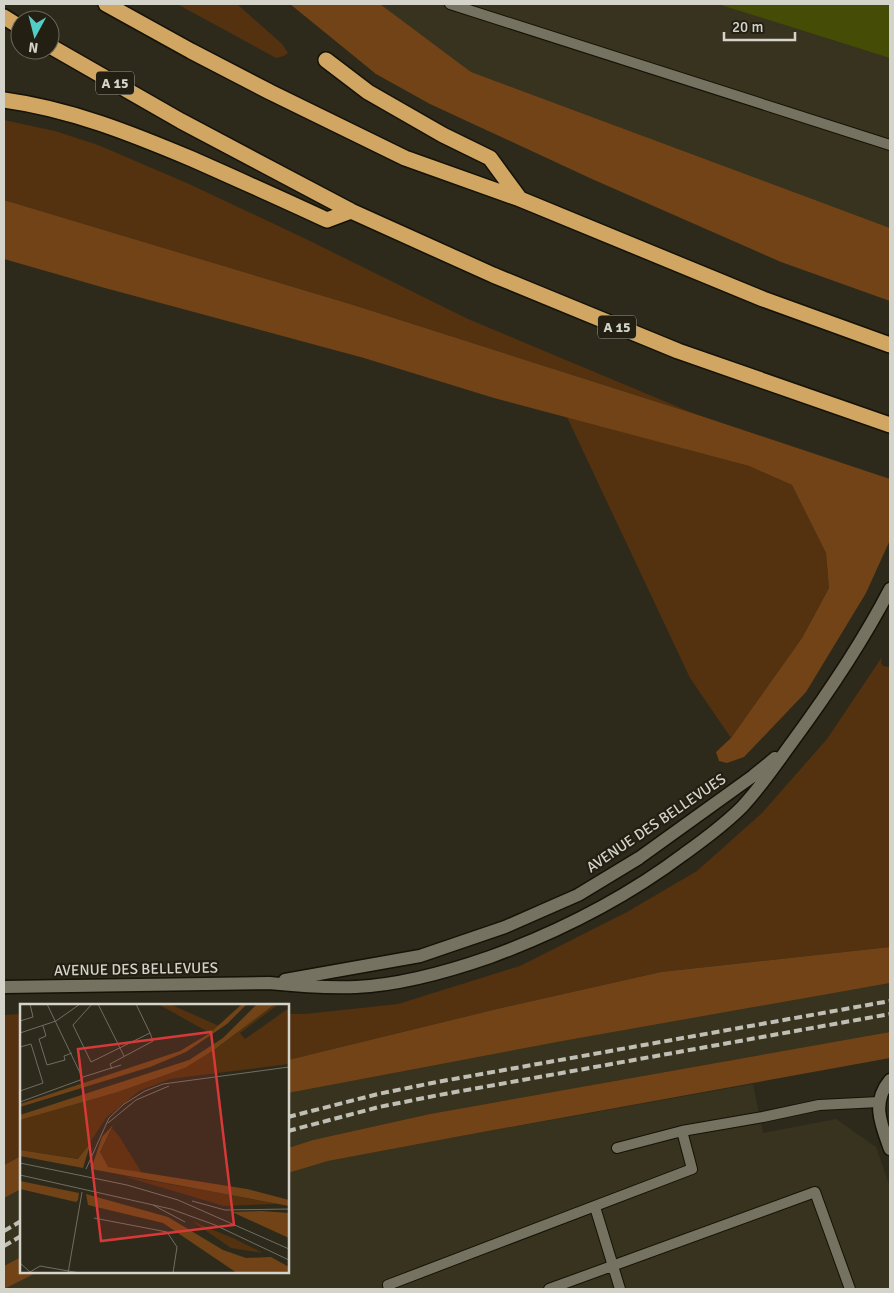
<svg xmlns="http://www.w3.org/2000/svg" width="894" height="1293" font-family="Signika,sans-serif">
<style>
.built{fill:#38331f}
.green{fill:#54310f}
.forest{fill:#724316}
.building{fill:#454c05}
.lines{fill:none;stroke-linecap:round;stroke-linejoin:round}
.service-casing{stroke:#151206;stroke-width:12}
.minor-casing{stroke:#151206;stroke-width:15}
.tertiary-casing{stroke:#151206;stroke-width:15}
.motorway-casing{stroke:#151206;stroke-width:18}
.service{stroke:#757262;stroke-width:10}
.minor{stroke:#757262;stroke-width:12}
.tertiary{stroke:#757262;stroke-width:12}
.motorway{stroke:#d0a662;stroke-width:15}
.rail{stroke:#c0bfb5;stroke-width:4;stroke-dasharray:8 4;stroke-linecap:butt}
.labels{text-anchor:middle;stroke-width:4.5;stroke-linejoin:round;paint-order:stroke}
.shield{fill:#232013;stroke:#a09e94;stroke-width:1}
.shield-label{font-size:14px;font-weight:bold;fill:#d5d4cb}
.street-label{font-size:15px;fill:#d5d4cb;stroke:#232013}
.inset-road{fill:none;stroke:#706e62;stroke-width:1}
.view{fill:#d63938;fill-opacity:0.15;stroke:#d63938;stroke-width:2.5}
.inset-edge{fill:none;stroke:#d5d4cb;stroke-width:2.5}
</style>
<rect width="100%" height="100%" fill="#2d2a1c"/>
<!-- built -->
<path class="built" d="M380,4H890V228L471,72Z
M890,983V1032L430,1114L313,1140L288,1148V1093L568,1040Z
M753,1084L763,1133L836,1119L876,1147L890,1187V1289H4L38,1272H288V1173L328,1161L461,1136Z
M21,1189V1257L4,1266V1198Z"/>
<!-- green -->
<path class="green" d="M177,4H237L282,44L288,53L284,56L276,58Z
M4,120L55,131L98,145L189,184L308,240L468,319L695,414L350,304L4,200Z
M567,417L749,466L792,485L826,553L829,588L802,638L731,738L690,678Z
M882,657L881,663L883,666L890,667V947L661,972L497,1009L288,1060V1014H305L398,1004L520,966L627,912L697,871L762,813L827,739Z
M21,1014V1156L4,1165V1015Z"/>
<!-- forest -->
<path class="forest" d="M290,4H380L471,72L890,228V301L781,262L592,179L430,104L376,74Z
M4,200L350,304L695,414L890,479V540L866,593L806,692L744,757L727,763L719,761L716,752L731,738L802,638L829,588L826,553L792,485L749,466L494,398L364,358L105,288L4,259Z
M890,947V983L568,1040L288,1093V1060L497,1009L661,972Z
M890,1032V1058L461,1136L328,1161L288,1173V1148L313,1140L430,1114Z
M21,1156V1189L4,1198V1165Z
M21,1257V1272H38L4,1289V1266Z"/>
<!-- building -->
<path class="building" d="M718,4H890V58Z"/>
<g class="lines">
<!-- service casing -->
<g class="service-casing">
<path id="service" d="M450,4L890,145
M617,1148L682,1131L763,1117L819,1105L879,1102
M595,1207L620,1289
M389,1289L388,1285L692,1169L682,1131
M549,1289L815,1192L850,1289"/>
</g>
<!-- minor casing -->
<g class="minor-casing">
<path id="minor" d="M890,1080C871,1103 881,1124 890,1149"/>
</g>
<!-- tertiary casing -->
<g class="tertiary-casing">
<path id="tertiary" d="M285,980L420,956L505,927L546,909L578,895L639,858L753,776L775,758
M4,987L269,983C298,986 327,988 356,987C401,985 447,972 490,957C561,931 624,899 684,854C705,839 724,825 742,807C761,787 776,764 793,741C829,692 862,643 890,589"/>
</g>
<!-- motorway casing -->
<g class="motorway-casing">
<path id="motorway" d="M106,4L191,51L270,92L405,158L520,199L763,299L890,345
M4,17L20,27
M50,46L181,121L351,211L493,275L678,351L890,425
M326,60L368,92L443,135L490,158L520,199
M4,100C70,109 130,133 192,159C237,179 282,199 327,220L351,211"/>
</g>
<!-- service -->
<use href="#service" class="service"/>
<!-- minor -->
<use href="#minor" class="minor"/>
<!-- tertiary -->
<use href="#tertiary" class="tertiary"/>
<!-- motorway -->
<use href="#motorway" class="motorway"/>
<!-- rail -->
<path class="rail" d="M288,1117L378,1094L437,1082L890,1001
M288,1131L379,1107L439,1095L890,1014
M4,1231L21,1221
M4,1246L21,1236"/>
</g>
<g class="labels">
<!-- shield labels -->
<g class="shield">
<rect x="96" y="71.5" width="38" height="23" rx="4"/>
<rect x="598" y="315.5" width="38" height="23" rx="4"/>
</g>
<g class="shield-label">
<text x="115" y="88">A 15</text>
<text x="617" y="332">A 15</text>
</g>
<!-- street labels -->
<g class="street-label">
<text transform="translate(656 823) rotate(-34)" y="5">AVENUE DES BELLEVUES</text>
<text transform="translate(136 969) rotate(-1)" y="5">AVENUE DES BELLEVUES</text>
</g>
</g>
<!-- overview -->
<g transform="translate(20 1004)">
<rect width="269" height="269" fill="#2d2a1c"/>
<path d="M138,0H150L199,22L190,29ZM255,0H259L220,29L225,35L269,4V60L150,75L119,87L86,114L59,155L0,146V116L98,88L165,64L194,46ZM92,124L99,132L122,169L87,163L80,148ZM103,172L205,190L257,200L204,202ZM172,217L215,235L243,249L211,244Z" fill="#54310f"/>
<path d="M222,0H227L207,20L166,48L130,63L0,103V100L160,47L190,29ZM237,0H255L194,46L165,64L98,88L0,116V111L169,56L203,34ZM93,121L80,148L88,163L227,185L269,196V202L71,165L82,133ZM71,138L63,164L0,152V146L58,155ZM0,177L59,189L58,196L56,198L0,185ZM66,190L148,213L203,246L226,254L251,253L269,263V269H217L143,219L68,201ZM241,207L269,209V234L212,208Z" fill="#724316"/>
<path class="inset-road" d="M72,0L53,21L71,58L130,29L133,37L90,60L92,65M78,0L104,52M116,0L130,29M0,17L13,13L10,0M23,22L26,32L19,35L27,61L45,56L44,52L52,49M0,29L36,17L60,0M0,43L11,40L23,79L0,87M63,73L101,61M0,98L63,75L27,0M88,119L116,96L149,82M0,159L107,181L158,196L269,245M66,165L89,114L104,100L125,87L143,80L269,63M0,171L151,205L195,221L269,256M172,197L205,206L269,205M133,201L165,218M74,214L147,228L157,243L153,269M0,259L10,268L20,262L60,269M48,269L62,188"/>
<path class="view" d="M191,28L214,221L81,237L58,45Z"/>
<rect width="269" height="269" class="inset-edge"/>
</g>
<!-- border -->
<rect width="894" height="1293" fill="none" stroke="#d5d4cb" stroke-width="10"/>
<!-- north arrow -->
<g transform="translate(35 35) rotate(187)"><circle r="24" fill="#232013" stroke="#6a685d"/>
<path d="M0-4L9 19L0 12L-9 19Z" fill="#54cdc6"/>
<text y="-8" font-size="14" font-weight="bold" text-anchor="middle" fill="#d5d4cb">N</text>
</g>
<!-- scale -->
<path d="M724 32v8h71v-8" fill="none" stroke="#d5d4cb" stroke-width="2.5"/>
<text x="732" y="32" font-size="15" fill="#d5d4cb" stroke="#232013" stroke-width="4" paint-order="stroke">20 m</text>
</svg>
